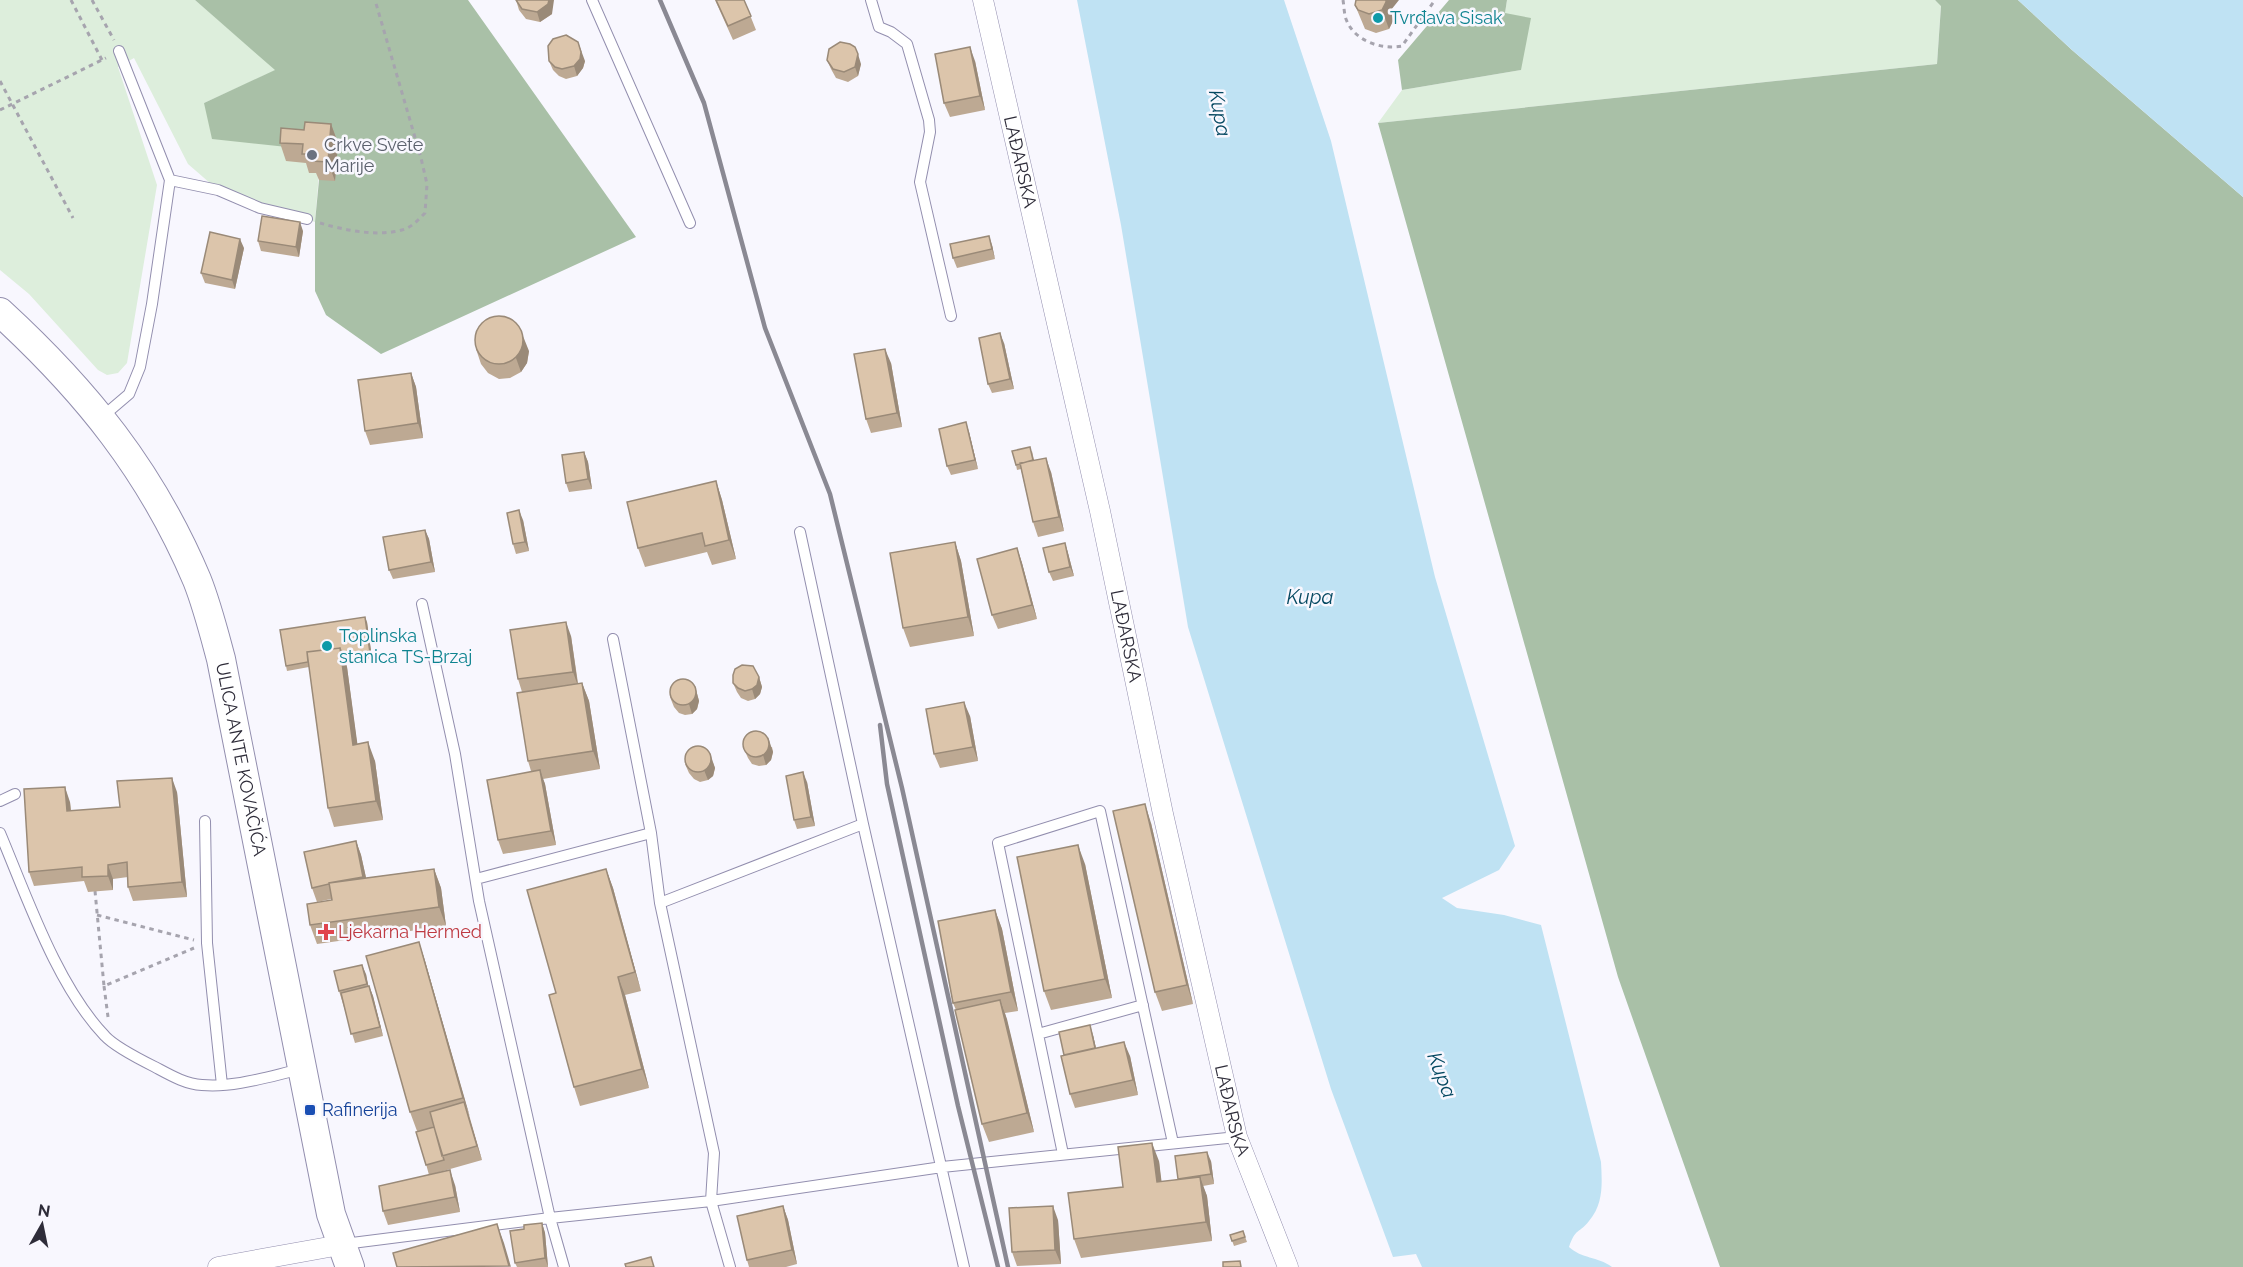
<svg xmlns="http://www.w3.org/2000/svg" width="2243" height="1267" font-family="Raleway,sans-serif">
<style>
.green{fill:#ddeedc}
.forest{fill:#a9c0a7}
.water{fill:#bfe2f3}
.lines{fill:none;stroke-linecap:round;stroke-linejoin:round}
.service-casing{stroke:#928eae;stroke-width:12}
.minor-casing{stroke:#928eae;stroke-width:21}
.secondary-casing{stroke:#928eae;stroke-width:30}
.path{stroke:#a6a4ae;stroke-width:3;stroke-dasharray:4.5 4.5;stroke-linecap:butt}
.service{stroke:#fff;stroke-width:10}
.minor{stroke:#fff;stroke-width:20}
.secondary{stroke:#fff;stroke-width:28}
.rail{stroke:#8a8993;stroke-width:4.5}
.wall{fill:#bda993}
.shaded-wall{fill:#9a8a78}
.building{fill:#dcc5ab;stroke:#9a8a78;stroke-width:1.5}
.culture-dot{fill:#0f9aa8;stroke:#f8f7fe;stroke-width:2}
.worship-dot{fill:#6b7280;stroke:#f8f7fe;stroke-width:2}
.health-dot{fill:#e0444e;stroke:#f8f7fe;stroke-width:2}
.transit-dot{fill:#1a4fb4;stroke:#f8f7fe;stroke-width:2}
.labels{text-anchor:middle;stroke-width:5;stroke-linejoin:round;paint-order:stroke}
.culture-label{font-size:18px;fill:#0d838f;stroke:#f8f7fe;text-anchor:start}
.worship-label{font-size:18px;fill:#5b616d;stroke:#f8f7fe;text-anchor:start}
.street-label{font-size:18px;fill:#2e2c39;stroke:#f8f7fe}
.health-label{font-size:18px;fill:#be3a42;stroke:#f8f7fe;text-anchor:start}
.transit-label{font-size:18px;fill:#164399;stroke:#f8f7fe;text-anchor:start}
.water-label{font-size:20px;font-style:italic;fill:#044861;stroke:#f8f7fe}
</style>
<rect width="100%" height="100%" fill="#f8f7fe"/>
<!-- green -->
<path class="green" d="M0,0H195L276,70L204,103C241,122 292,142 319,173L315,222L218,190L188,164L134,58L118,67L157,185L127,363L118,373L107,375L98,370L29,294L0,270Z
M1507,0H1935L1941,5L1937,64L1378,123L1402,90L1521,70L1505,13Z"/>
<!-- forest -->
<path class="forest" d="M195,0H468L636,237L381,354L326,315L315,291V222L319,180H335L287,147L212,139L204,103L275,70Z
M1449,0H1507L1505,13L1531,18L1521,70L1402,90L1398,60Z
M1935,0H2018L2072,50L2243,197V1267H1720L1618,977L1378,123L1937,64L1941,6Z"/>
<!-- water -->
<path class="water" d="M1077,0H1284L1331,141L1435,577L1515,846L1499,870L1442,898L1457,908L1504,915L1541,925L1601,1162C1602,1183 1604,1203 1589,1221C1579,1234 1576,1227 1569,1247C1582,1259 1597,1256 1612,1267H1422L1416,1254L1393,1257L1331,1089L1188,627L1121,225Z
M2018,0H2243V197L2072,50Z"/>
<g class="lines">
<!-- service casing -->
<g class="service-casing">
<path id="service" d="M592,0L690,223
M871,0L879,27L891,32L907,44L929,120L930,132L920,182L951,316
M170,180L218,190L260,208L307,219
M102,417L129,394L140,367L152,304L170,180L119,51
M800,532L863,824L964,1267
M422,604L455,754L479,901L550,1218L564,1267
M613,639L651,833
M0,801L15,794
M205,821L207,943L222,1085
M0,833C27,897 57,986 105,1036C115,1047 141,1060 155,1067C170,1075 185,1084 202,1085C235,1088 270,1076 302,1069
M476,879L651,833L660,903L714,1153L711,1201L730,1267
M660,903L863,824
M1038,1034L1143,1005
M1063,1154L998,843L1100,811L1173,1143
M344,1244L550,1218L711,1201L942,1167L1237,1137"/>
</g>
<!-- minor casing -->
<g class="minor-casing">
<g id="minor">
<path id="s1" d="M983,0L1100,511L1163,814L1237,1137L1288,1267"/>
<path d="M218,1267L340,1245"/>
</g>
</g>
<!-- secondary casing -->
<g class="secondary-casing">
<g id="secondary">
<path id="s2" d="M0,312C86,391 151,471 197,580C207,605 214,633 221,659L331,1214L350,1267"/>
</g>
</g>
<!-- path -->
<path class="path" d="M71,0L102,60
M92,0L114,40
M1343,0C1344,6 1344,13 1346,19C1354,41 1381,50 1402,46L1435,0
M0,81L73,218
M0,110L106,58
M320,223C344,230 377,237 402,230C411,228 418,220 425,213L427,184L421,158L375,0
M95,891L104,986L194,948
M97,915L194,940
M104,986L108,1017"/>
<!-- service -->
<use href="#service" class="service"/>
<!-- minor -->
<use href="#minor" class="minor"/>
<!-- secondary -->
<use href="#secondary" class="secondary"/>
<!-- rail -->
<path class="rail" d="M660,0L704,103L765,328L830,494L902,788L1008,1267
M880,725L887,784L958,1106L998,1267"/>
</g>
<!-- wall -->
<path class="wall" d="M516,0L552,14L540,22L526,19L519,10Z
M715,0H744L756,30L733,40Z
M1355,5L1391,10L1393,21L1389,29L1376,33L1365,29Z
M827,60L861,64L858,76L848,82L836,78L831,69Z
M549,61H585L583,68L577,76L566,79L559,76L553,70Z
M975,61L985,110L950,117L944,103Z
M331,124L338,143L335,181L319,180L316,173H309L306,163L286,161L280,143L304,130Z
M303,231L299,257L261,251L258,241Z
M992,245L995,259L957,268L953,258Z
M244,248L235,289L205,283L201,273Z
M1004,343L1014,389L992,393L988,384Z
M476,349L529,351L527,363L521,372L510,378L499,379L488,373L481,364Z
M891,363L902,427L871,433L866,419Z
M411,373L416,387L423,438L370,445L365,431Z
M969,432L978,469L951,475L947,466Z
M1032,451L1034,460L1051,472L1064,531L1038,537L1033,522L1021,469L1017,470L1016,465Z
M584,452L588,462L592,489L569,492L566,483Z
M716,481L722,500L736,559L712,565L707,552L645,567L638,548Z
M523,520L529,551L516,554L513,544Z
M425,530L429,539L435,572L393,579L389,570Z
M955,542L961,561L974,636L910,647L903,628Z
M1065,543L1068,553L1074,576L1053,581L1049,572Z
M1017,548L1022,563L1037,619L998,629L992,615Z
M367,622L372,658L345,662L347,667L357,744L375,761L383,820L334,827L328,808L309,667L287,671L286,666Z
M571,636L578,683H582L589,701L600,769L543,779L545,784L556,845L503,854L498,840L531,771L528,761L522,692L518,679Z
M759,677L762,687L760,694L755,699L748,701L741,698L737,692L733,683Z
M695,686L699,701L697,709L692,714L685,715L679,713L674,707L670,697Z
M970,716L978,761L940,768L934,754Z
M772,747L773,752L771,760L766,765L759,766L752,764L748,758L744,749Z
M713,763L715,768L713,776L708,780L700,782L694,779L689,773L685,764Z
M807,782L815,826L797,829L794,820Z
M177,792L187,897L133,901L128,887V877L113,879V890L88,892L84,881L34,886L29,872L70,802L71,811L120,807Z
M1151,823L1193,1004L1162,1011L1155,992Z
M356,841L361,855L366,878L434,869L441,888L446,926L317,944L310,925L332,900L331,899L317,902L312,888Z
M1085,864L1112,998L1051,1010L1044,991Z
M606,869L613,888L641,991L625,995L649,1088L580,1106L574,1087L556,993Z
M995,910L1002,929L1018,1011L1005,1013L1034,1132L989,1142L982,1124L956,1010L953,1003Z
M419,942L425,961L482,1160L429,1175L417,1131L410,1112Z
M366,974L368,986H369L373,996L383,1036L355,1043L339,991Z
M1093,1035L1096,1048L1130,1056L1138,1095L1075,1108L1070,1094Z
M1159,1161L1161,1182L1178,1180L1211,1161L1214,1184L1203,1186L1207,1196L1212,1241L1081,1258L1074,1239L1123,1187Z
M455,1185L460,1212L388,1225L383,1211Z
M783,1206L788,1220L797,1264L786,1267H749L747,1260Z
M1058,1220L1061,1264L1017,1266L1012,1252Z
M542,1223L545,1233L548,1267H517L515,1263L524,1229Z
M1243,1231L1247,1242L1234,1246L1230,1235Z"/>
<!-- shaded-wall -->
<path class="shaded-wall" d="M549,0H554L552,14L540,22L537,12Z
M1386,0H1399L1391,10L1393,21L1389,29L1382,10Z
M578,42L585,61L583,68L577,76L574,66Z
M970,47L975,61L985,110L980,96Z
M858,54L861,64L858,76L855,67Z
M331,124L338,143L335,181L328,162Z
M300,222L303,231L299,257L296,247Z
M989,236L992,245L995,259L992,249Z
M240,239L244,248L235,289L232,280Z
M1000,333L1004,343L1014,389L1010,379Z
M523,336L529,351L527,363L521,372L516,358Z
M885,349L891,363L902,427L897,413Z
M411,373L416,387L423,438L418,423Z
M966,422L969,432L978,469L975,460Z
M584,452L588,462L592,489L588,479Z
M1046,458L1051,472L1064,531L1059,517Z
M716,481L722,500L736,559L729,540Z
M519,510L523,520L529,551L525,542Z
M425,530L429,539L435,572L431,562Z
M955,542L961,561L974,636L968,617Z
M1065,543L1068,553L1074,576L1070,567Z
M1017,548L1022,563L1037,619L1032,605Z
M365,617L367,622L372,658L370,653Z
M566,622L571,636L578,686L573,672Z
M340,648L347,667L360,763L353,745Z
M759,677L762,687L760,694L755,699L752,689Z
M582,683L589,701L600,769L593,751Z
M695,686L699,701L697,709L692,714L689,704Z
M964,702L970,716L978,761L973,747Z
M768,737L773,752L771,760L766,765L763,755Z
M368,742L375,761L383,820L376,801Z
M710,753L715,768L713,776L708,780L704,770Z
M540,770L545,784L556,845L551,831Z
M803,772L807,782L815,826L811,817Z
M172,778L177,792L187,897L182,882Z
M65,787L70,802L72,825L67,811Z
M1145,804L1151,823L1193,1004L1187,985Z
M356,841L361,855L369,891L363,877Z
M1078,845L1085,864L1112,998L1105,979Z
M108,865L113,879V890L108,876Z
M434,869L441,888L446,926L439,907Z
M606,869L613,888L641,991L635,972Z
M995,910L1002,929L1018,1011L1011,992Z
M419,942L425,961L470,1117L463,1098Z
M362,965L366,974L370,994L367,984Z
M618,977L625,995L649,1088L642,1069Z
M369,986L373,996L383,1036L380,1027Z
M1000,1000L1007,1019L1034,1132L1027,1113Z
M1090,1025L1093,1035L1098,1057L1095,1048Z
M1124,1042L1130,1056L1138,1095L1133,1080Z
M464,1102L469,1117L482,1160L477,1146Z
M1152,1143L1159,1161L1164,1201L1157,1182Z
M1207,1152L1211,1161L1214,1184L1211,1174Z
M450,1170L455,1185L460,1212L455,1197Z
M1200,1177L1207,1196L1212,1241L1206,1222Z
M783,1206L788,1220L797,1264L792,1250Z
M1053,1206L1058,1220L1061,1264L1055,1250Z
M542,1223L545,1233L548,1267L545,1258Z
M497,1224L504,1243L511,1267L509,1266Z"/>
<!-- building -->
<path class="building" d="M516,0H549L548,4L537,12L522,9Z
M716,0H744L751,16L728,26Z
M1356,0H1386V2L1382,10L1369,14L1358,10L1355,5Z
M566,35L578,42L581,52L580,59L574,66L562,69L555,67L549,61L548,46L553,39Z
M840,42L850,44L855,47L858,54L855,67L844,72L833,69L827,60L829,49Z
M970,47L980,96L944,103L935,54Z
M305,122L331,124L328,162L312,161V154H302L303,144L280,143L281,128L304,130Z
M262,216L300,222L296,247L258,241Z
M210,232L240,239L232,280L201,273Z
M989,236L992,249L953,258L950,244Z
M475 340a24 24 0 1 1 48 0a24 24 0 1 1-48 0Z
M1000,333L1010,379L988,384L979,338Z
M885,349L897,413L866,419L854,354Z
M411,373L418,423L365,431L358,380Z
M966,422L975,460L947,466L939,429Z
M1030,447L1033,460L1016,465L1012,451Z
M584,452L588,479L566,483L562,455Z
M1046,458L1059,517L1033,522L1020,463Z
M716,481L729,540L705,546L702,533L638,548L627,502Z
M519,510L525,542L513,544L507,513Z
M425,530L431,562L389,570L383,537Z
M955,542L968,617L903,628L890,553Z
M1065,543L1070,567L1049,572L1043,548Z
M1017,548L1032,605L992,615L977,559Z
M365,617L370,653L343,657L340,648L307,652L308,662L286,666L280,630Z
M566,622L573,672L518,679L510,630Z
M340,648L353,745L368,742L376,801L328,808L307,652Z
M742,665L753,666L759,677L757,685L752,689L745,691L738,688L733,683V675L735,669Z
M670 692a13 13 0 1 1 26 0a13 13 0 1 1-26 0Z
M582,683L593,751L528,761L517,693Z
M964,702L973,747L934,754L926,709Z
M743 744a13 13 0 1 1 26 0a13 13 0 1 1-26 0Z
M685 759a13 13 0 1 1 26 0a13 13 0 1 1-26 0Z
M540,770L551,831L498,840L487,780Z
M803,772L811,817L794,820L786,776Z
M172,778L182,882L128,887L127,862L108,865V876L82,877V867L29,872L24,789L65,787L67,811L120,807L117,781Z
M1145,804L1187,985L1155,992L1113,811Z
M356,841L363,877L329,883V884L312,888L304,852Z
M1078,845L1105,979L1044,991L1017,857Z
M434,869L439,907L310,925L307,904L332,900L329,883Z
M606,869L635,972L618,977L642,1069L574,1087L549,995L556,993L527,890Z
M995,910L1011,992L953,1003L938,921Z
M419,942L463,1098L410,1112L366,956Z
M362,965L367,984L339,991L334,971Z
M369,986L380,1027L351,1034L341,993Z
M1000,1000L1027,1113L982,1124L955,1010Z
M1090,1025L1095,1048L1064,1055L1059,1032Z
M1124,1042L1133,1080L1070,1094L1061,1056Z
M464,1102L477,1146L442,1156L430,1112Z
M434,1127L444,1160L426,1165L416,1132Z
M1152,1143L1157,1182L1200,1177L1206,1222L1074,1239L1068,1193L1123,1187L1118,1147Z
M1207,1152L1211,1174L1178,1179L1175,1156Z
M450,1170L455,1197L383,1211L379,1186Z
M783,1206L792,1250L747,1260L737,1216Z
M1053,1206L1055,1250L1012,1252L1009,1208Z
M542,1223L545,1258L515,1263L510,1231L524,1229V1225Z
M497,1224L509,1266L397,1267L393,1253Z
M1243,1231L1245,1237L1232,1241L1230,1235Z
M651,1257L654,1267H626L625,1264Z
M1240,1261L1241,1267H1223V1262Z"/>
<!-- markers -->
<g class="culture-dot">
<circle cx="1378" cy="18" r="6"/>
<circle cx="327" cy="646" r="6"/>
</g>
<circle class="worship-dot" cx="312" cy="155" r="6"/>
<path class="health-dot" d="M323 923h6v6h6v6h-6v6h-6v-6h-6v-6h6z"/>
<rect class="transit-dot" x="304" y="1104" width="12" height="12" rx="3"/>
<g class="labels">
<!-- culture labels -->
<g class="culture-label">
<text x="1390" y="24">Tvrđava Sisak</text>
<text x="339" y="642">Toplinska<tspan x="339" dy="21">stanica TS-Brzaj</tspan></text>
</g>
<!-- worship labels -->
<g class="worship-label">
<text x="324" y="151">Crkve Svete<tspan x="324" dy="21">Marije</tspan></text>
</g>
<!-- street labels -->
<g class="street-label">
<text dy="6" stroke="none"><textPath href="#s1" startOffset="166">LAĐARSKA</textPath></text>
<text dy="6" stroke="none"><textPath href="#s1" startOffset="652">LAĐARSKA</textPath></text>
<text dy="6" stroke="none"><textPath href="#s2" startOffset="520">ULICA ANTE KOVAČIĆA</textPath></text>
<text dy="6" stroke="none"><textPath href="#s1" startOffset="1138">LAĐARSKA</textPath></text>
</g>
<!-- health labels -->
<g class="health-label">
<text x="338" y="938">Ljekarna Hermed</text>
</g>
<!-- transit labels -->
<g class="transit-label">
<text x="322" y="1116">Rafinerija</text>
</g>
<!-- water labels -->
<g class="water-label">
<text transform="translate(1220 113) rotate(79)" y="7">Kupa</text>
<text x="1310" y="604">Kupa</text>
<text transform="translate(1442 1075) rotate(69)" y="7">Kupa</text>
</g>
</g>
<!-- north arrow -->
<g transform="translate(42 1225) rotate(9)" stroke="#f8f7fe" stroke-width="4.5" paint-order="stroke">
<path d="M0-4.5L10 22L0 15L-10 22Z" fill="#2e2c39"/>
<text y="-9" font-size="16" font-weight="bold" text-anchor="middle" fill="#2e2c39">N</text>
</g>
</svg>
